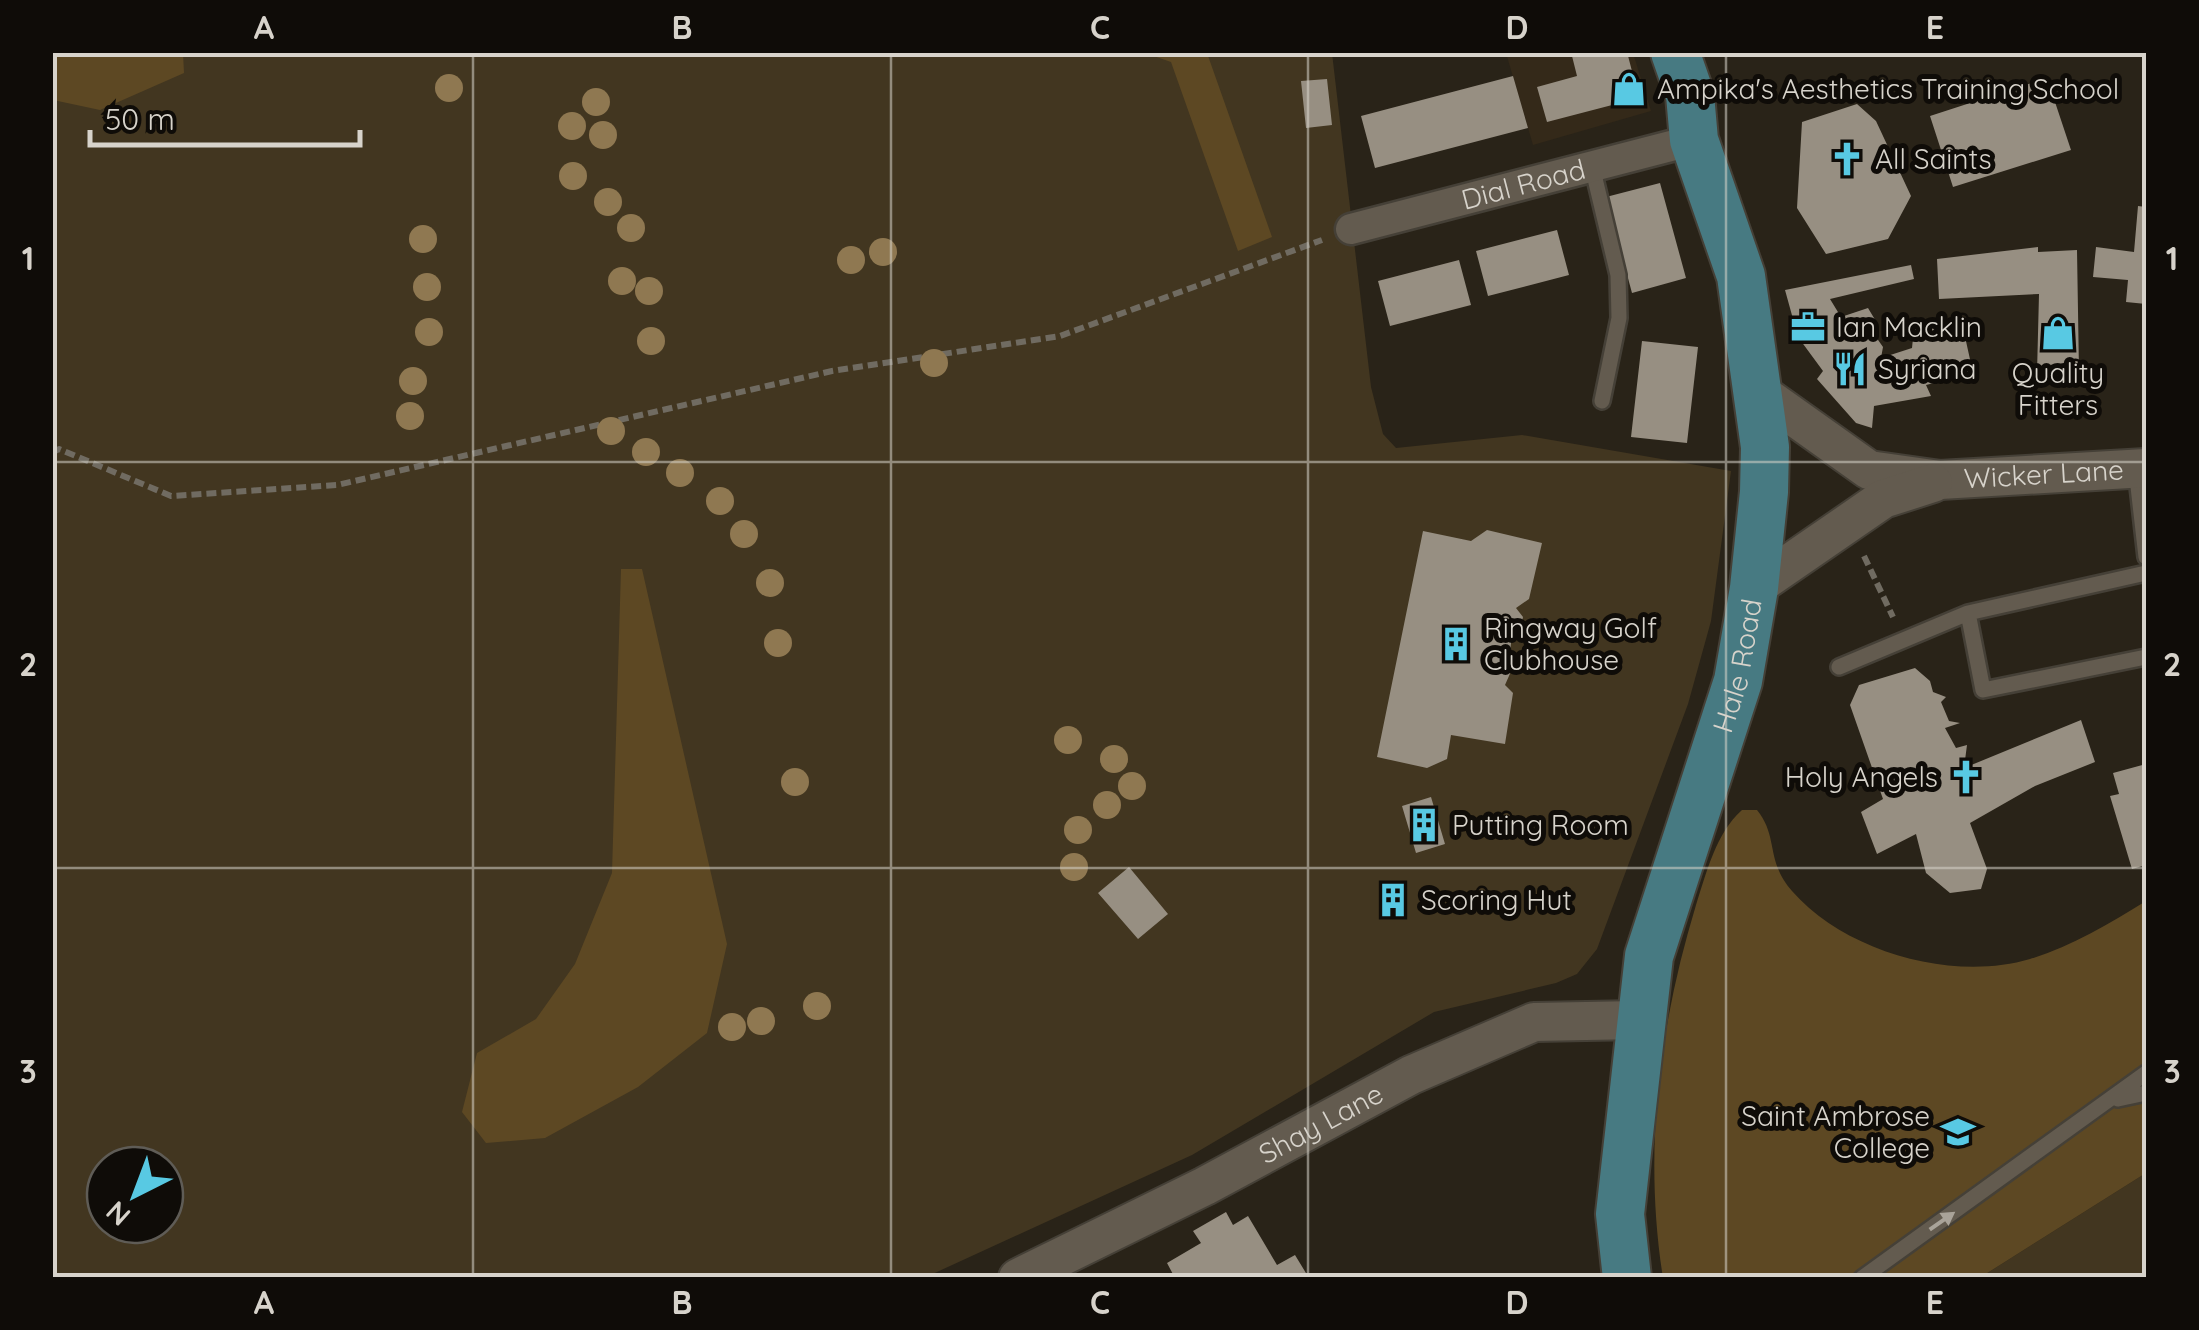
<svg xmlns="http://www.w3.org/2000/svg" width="2199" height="1330" font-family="Quicksand,sans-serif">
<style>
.built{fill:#342919}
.green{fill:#423620;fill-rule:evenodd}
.forest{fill:#5d4823}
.building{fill:#978f82}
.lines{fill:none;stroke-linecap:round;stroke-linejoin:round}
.service-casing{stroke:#454037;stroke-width:20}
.minor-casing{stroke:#454037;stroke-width:35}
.tertiary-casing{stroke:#454037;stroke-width:42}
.primary-casing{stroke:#454037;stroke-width:52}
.path{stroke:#706b61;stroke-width:6;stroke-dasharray:10 5;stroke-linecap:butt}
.service{stroke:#635b4f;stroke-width:15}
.minor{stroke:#635b4f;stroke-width:30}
.tertiary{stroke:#635b4f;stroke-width:38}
.primary{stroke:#477a82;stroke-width:48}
.tree{fill:#8f7851}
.oneway{fill:#a9a399}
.grid{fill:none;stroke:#d7d3cb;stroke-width:2.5;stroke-opacity:0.55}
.labels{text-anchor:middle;stroke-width:10;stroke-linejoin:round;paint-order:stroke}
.poi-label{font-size:28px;fill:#d7d3cb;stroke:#0f0c08;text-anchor:start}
.street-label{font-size:28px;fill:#d7d3cb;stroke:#0f0c08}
.neatline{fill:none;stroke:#d7d3cb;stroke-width:4}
.grid-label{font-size:32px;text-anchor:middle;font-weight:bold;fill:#d7d3cb}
</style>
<rect width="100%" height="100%" fill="#292318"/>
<!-- built -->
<path class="built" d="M1506,53H1633L1651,111L1533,145Z"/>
<!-- green -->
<path class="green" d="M52,53H1332L1371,387L1383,434L1396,448L1522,435L1731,471L1711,621L1688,704L1597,949L1577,974L1556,983L1434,1012L1192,1155L926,1277H53ZM105,1165H165V1225H105Z
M2146,1173V1277H1981Z"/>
<!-- forest -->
<path class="forest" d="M53,52L183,53L184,73L100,110L53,100Z
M1145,53H1207L1272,237L1238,251L1171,62Z
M621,569H642L727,944L707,1033L638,1087L545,1138L486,1143L462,1112L477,1053L536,1019L575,964L612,873Z
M1742,810H1757C1779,837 1765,860 1792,891C1845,952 1953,982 2030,959C2071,947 2110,923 2146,901V1173L1981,1277L1663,1278C1643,1151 1659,1027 1696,905C1707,871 1716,833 1742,810Z"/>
<!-- building -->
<path class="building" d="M1571,52H1627L1639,98L1547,122L1537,87L1577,76Z
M1513,76L1528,128L1375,168L1361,116Z
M2047,78L2071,150L1953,187L1930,116Z
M1327,79L1332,125L1306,128L1301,81Z
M1857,104L1876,121L1911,196L1888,239L1826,254L1797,208L1802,122Z
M1660,183L1686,278L1632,293L1606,197Z
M2138,206L2146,207V304L2126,302L2128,280L2093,277L2096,247L2134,252Z
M1557,230L1569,275L1488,296L1476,251Z
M2038,247V252L2077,250L2079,372L2037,373L2039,294L1939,299L1937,259Z
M1459,260L1471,305L1390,326L1378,281Z
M1911,265L1914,279L1830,299L1841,317L1868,308L1877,323L1861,338L1876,337L1883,347L1881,358L1912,348L1914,328L1962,323L1973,373L1926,385L1931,396L1874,406L1872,428L1856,423L1817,379L1823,371L1798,337L1785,290Z
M1642,341L1698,347L1687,443L1631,437Z
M1487,530L1542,543L1529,599L1516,608L1523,617L1520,630L1512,635L1510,652L1516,660L1505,685L1513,693L1505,744L1451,735L1447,759L1427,768L1377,757L1423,531L1471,541Z
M1915,668L1930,681L1933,692L1946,697L1941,702L1949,721L1960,723L1945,728L1956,748L1967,745L1964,768L2081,720L2095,762L2035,786L1970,823L1987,869L1981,889L1950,893L1926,873L1916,834L1877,854L1861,812L1883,799L1850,705L1859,685Z
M2146,764V865L2132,869L2110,796L2119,794L2113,773Z
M1431,797L1445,844L1416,853L1402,806Z
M1129,867L1168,914L1138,939L1098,893Z
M1395,888L1404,896L1390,912L1382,904Z
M1226,1212L1233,1225L1248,1216L1277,1265L1295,1255L1309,1278H1175L1167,1263L1201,1243L1193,1231Z"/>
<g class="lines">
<!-- service casing -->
<g class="service-casing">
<path id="service" d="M1592,166L1618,275L1619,318L1602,401
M2136,469L2146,557
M1968,613L1983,690L2146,657
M1839,667L1968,613L2146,573
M2118,1099L2146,1093
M1862,1278L2146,1073"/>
</g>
<!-- minor casing -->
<g class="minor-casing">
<g id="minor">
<path id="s1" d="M1351,229L1694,140"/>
</g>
</g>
<!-- tertiary casing -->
<g class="tertiary-casing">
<g id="tertiary">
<path id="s2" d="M1758,391L1869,470L1940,480L2146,468"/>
<path d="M1754,588L1883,499L1933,483"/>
<path id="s3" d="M1018,1278L1205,1186L1411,1075L1534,1022L1638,1020"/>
</g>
</g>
<!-- primary casing -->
<g class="primary-casing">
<g id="primary">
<path id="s4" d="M1627,1278L1620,1214L1649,956L1738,681L1754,588L1764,492L1765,447L1741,276L1694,140L1690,95L1675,52"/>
</g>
</g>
<!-- path -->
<path class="path" d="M52,453L59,449L171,496L337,485L832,371L1060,336L1322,240
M1864,556L1893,617"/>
<!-- service -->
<use href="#service" class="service"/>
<!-- minor -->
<use href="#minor" class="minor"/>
<!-- tertiary -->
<use href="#tertiary" class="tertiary"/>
<!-- primary -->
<use href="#primary" class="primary"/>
</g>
<!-- trees -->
<g class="tree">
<circle cx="449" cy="88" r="14"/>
<circle cx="596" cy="102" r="14"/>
<circle cx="572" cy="126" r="14"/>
<circle cx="603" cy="135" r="14"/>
<circle cx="573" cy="176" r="14"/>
<circle cx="608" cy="202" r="14"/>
<circle cx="631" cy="228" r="14"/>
<circle cx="423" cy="239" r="14"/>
<circle cx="883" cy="252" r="14"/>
<circle cx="851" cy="260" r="14"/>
<circle cx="622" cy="281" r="14"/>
<circle cx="427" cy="287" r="14"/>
<circle cx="649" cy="291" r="14"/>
<circle cx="429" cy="332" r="14"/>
<circle cx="651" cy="341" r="14"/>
<circle cx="934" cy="363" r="14"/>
<circle cx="413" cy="381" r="14"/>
<circle cx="410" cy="416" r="14"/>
<circle cx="611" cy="431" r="14"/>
<circle cx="646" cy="452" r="14"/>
<circle cx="680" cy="473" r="14"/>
<circle cx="720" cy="501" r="14"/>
<circle cx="744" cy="534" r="14"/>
<circle cx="770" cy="583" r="14"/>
<circle cx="778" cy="643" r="14"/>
<circle cx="1068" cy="740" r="14"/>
<circle cx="1114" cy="759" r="14"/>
<circle cx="795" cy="782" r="14"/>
<circle cx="1132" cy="786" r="14"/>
<circle cx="1107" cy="805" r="14"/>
<circle cx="1078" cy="830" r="14"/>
<circle cx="1074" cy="867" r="14"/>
<circle cx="817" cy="1006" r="14"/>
<circle cx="761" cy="1021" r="14"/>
<circle cx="732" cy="1027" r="14"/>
</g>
<!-- one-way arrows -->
<defs><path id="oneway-solid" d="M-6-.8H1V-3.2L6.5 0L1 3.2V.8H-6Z" transform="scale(2.5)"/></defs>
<use class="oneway" href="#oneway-solid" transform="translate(1942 1221) rotate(-35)"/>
<!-- grid -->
<path class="grid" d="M473,52V1278M891,52V1278M1308,52V1278M1726,52V1278M52,462H2146M52,868H2146"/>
<!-- icons -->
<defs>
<g id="shop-bare" transform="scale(2.7)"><path d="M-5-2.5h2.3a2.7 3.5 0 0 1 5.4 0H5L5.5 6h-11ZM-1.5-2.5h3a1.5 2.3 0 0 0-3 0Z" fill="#58c9e3" stroke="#0f0c08" stroke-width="2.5" paint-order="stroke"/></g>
<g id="church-bare" transform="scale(2.7)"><path d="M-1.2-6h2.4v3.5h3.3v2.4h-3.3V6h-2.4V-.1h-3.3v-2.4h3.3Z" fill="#58c9e3" stroke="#0f0c08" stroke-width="2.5" paint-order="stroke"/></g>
<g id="office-bare" transform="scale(2.7)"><path d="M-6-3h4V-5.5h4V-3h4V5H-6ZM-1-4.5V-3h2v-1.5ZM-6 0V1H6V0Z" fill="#58c9e3" stroke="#0f0c08" stroke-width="2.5" paint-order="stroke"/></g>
<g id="restaurant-bare" transform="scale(2.7)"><path d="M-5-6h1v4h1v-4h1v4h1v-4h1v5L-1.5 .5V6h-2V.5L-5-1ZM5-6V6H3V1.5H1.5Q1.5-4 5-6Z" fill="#58c9e3" stroke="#0f0c08" stroke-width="2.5" paint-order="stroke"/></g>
<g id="building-bare" transform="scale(2.7)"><path d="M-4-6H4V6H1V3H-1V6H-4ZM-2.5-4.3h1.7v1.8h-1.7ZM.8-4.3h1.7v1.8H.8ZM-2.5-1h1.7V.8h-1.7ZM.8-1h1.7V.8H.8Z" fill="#58c9e3" stroke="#0f0c08" stroke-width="2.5" paint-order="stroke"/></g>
<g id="school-bare" transform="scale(2.7)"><path d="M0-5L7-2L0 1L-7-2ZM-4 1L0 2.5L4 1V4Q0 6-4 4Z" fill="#58c9e3" stroke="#0f0c08" stroke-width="2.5" paint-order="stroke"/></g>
</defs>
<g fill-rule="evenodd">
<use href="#shop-bare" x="1629" y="89"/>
<use href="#church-bare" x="1847" y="159"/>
<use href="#office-bare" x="1808" y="327"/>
<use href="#shop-bare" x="2058" y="333"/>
<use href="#restaurant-bare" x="1850" y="369"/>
<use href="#building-bare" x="1456" y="644"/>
<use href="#church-bare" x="1966" y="777"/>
<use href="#building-bare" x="1424" y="825"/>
<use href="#building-bare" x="1393" y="900"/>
<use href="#school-bare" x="1958" y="1132"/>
</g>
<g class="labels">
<!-- poi labels -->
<g class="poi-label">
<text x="1657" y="99">Ampika's Aesthetics Training School</text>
<text x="1875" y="169">All Saints</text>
<text x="1836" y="337">Ian Macklin</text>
<text x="1878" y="379">Syriana</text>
<text x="2058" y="383" text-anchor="middle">Quality<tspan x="2058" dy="32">Fitters</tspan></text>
<text x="1484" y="638">Ringway Golf<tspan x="1484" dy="32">Clubhouse</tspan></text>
<text x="1938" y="787" text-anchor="end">Holy Angels</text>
<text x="1452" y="835">Putting Room</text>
<text x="1421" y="910">Scoring Hut</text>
<text x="1930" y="1126" text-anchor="end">Saint Ambrose<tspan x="1930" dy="32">College</tspan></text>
</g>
<!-- street labels -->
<g class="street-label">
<text dy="10" stroke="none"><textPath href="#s1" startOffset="178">Dial Road</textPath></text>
<text dy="10" stroke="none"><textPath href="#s2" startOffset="312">Wicker Lane</textPath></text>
<text dy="10" stroke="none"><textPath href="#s4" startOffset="628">Hale Road</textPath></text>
<text dy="10" stroke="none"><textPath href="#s3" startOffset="340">Shay Lane</textPath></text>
</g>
</g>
<!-- border -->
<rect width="2199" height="1330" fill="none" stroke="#0f0c08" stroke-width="110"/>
<!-- north arrow -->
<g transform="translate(135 1195) rotate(222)"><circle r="48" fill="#0f0c08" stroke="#5f5c56" stroke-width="2.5"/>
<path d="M0-8L18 38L0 25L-18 38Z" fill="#58c9e3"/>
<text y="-15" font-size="28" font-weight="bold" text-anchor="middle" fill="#d7d3cb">N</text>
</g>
<!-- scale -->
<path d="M90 130v15h270v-15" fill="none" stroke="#d7d3cb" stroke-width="5"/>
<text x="105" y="130" font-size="30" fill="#d7d3cb" stroke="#0f0c08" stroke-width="8" paint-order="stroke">50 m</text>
<rect x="55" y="55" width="2089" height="1220" class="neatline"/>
<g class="grid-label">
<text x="264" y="39">A</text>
<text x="682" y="39">B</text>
<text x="1100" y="39">C</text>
<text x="1517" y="39">D</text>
<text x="1935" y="39">E</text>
<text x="28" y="270">1</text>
<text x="2172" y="270">1</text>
<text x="28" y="676">2</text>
<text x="2172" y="676">2</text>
<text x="28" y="1083">3</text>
<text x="2172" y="1083">3</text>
<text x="264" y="1314">A</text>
<text x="682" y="1314">B</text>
<text x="1100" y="1314">C</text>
<text x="1517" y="1314">D</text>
<text x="1935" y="1314">E</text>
</g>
</svg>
